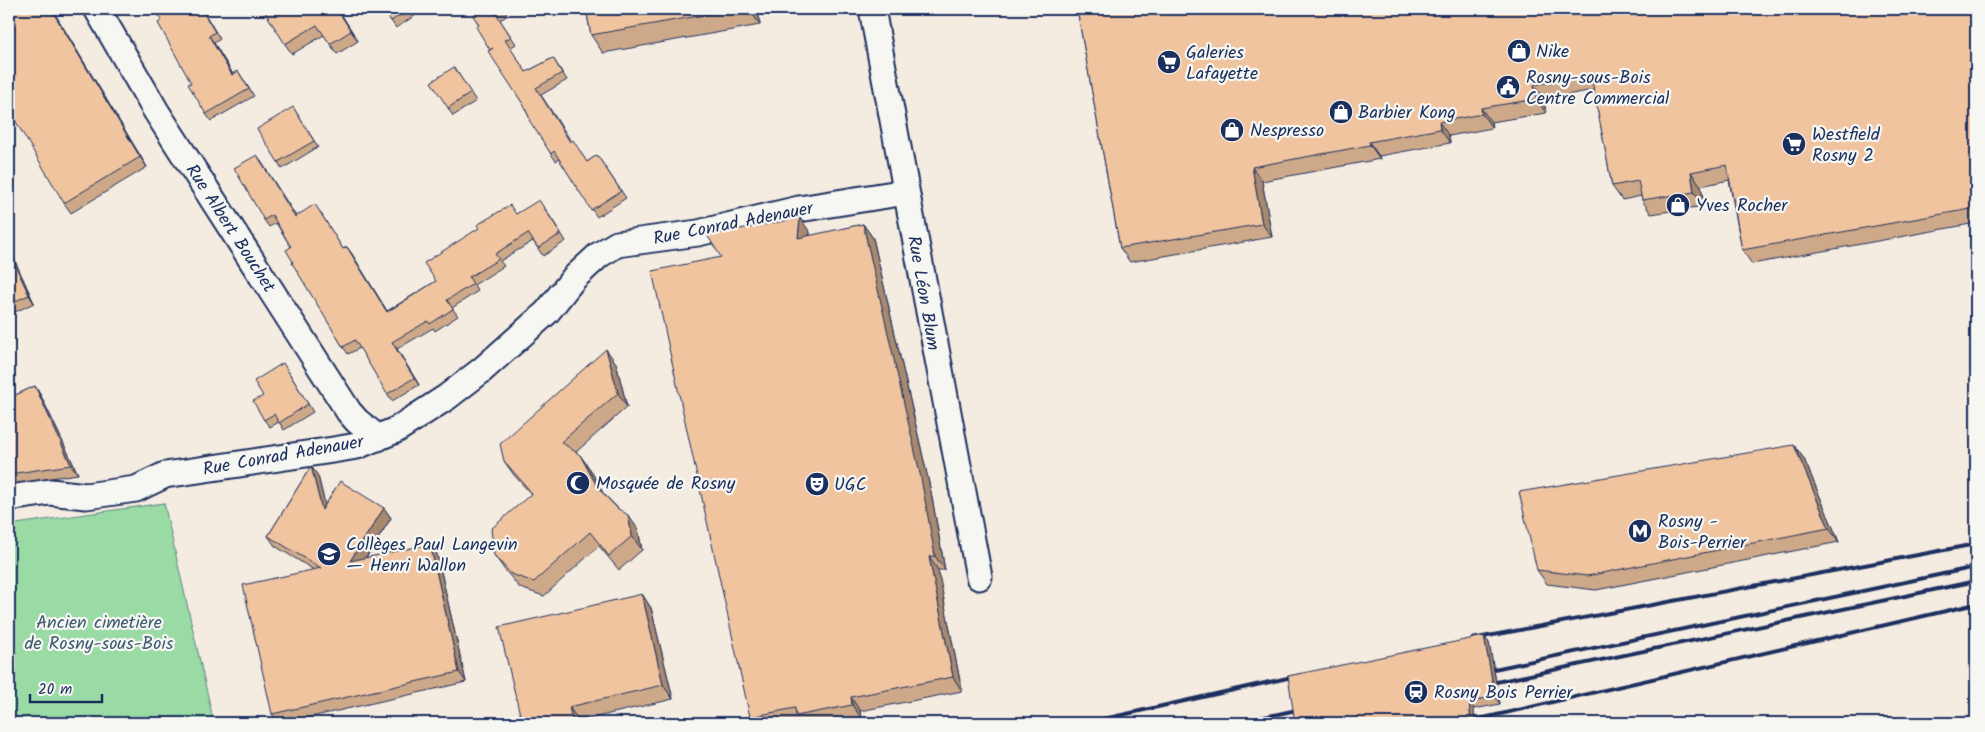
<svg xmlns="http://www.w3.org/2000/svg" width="1985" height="732" font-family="Kalam,sans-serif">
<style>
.green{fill:#9adba5;stroke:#5a8582}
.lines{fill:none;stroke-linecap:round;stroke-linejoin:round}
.minor-casing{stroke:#1b2f5e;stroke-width:29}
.minor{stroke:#f6f6f2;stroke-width:25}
.rail{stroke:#1b2f5e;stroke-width:4}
.wall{fill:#cea989;stroke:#1b2f5e}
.shaded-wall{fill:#a8896f;stroke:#1b2f5e}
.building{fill:#f0c49f;stroke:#1b2f5e}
.labels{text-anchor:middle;stroke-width:4.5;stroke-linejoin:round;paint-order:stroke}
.poi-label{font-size:18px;fill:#1b2f5e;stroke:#f6f6f2;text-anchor:start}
.street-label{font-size:18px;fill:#1b2f5e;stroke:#f6f6f2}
.park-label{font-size:18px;fill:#3b5a70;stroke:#f6f6f2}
</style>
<rect width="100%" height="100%" fill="#f5ece1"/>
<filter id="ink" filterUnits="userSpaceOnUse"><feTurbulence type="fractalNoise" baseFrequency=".02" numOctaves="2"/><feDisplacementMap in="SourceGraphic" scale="10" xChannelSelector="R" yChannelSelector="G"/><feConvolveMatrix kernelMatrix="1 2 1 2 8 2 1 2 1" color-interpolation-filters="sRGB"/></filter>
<g filter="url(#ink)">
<!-- green -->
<path class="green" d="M164,503L214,723H9V525Z"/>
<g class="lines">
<!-- minor casing -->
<g class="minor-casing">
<path id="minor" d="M97,9L156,111L349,412L357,421L378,438
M872,9L979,577
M9,498L50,492L86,496L136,489L165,475L333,450L357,446L396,430L447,397L482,370L547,312L574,278L599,255L617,244L698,233L799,209L906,192"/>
</g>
<!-- minor -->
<use href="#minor" class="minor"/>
<!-- rail -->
<path class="rail" d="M1472,639L1976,544
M1480,672L1976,567
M1482,685L1976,581
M1086,723L1301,675
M1236,723L1306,708
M1462,723L1976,604"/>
</g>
<!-- wall -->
<path class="wall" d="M52,9L147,167L71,213L64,203Z
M202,9L220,39L214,43L233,74L238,71L254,96L211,121L206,114L162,20Z
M338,9L358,41L337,54L324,35L292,54L285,44Z
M383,9H416L419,13L396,28Z
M472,9H504L508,15L500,20L516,44L510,48L526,72L553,58L567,80L541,95L571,141L587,162L597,155L626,198L597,217L559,159L556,161L551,154L530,119L523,104L490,50Z
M586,9H758L760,25L603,53L591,35Z
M1077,9H1976V223L1752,264L1742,250L1729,180L1701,186L1704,206L1651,214L1642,200L1641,196L1622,200L1612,186L1594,90L1544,99L1546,113L1491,122L1492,128L1449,136L1450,143L1379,156L1380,159L1262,181L1272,237L1130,262L1120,248Z
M454,67L476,101L453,116L448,108Z
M293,107L318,147L282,169L278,162Z
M257,155L296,216L320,212L343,249L347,247L352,254L387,311L436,281L516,214L544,207L566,241L543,256L533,241L500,261L504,266L474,285L478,291L452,308L458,316L435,331L433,328L397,349L419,385L392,401L360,348L348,354L343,347L293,262L291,247L276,223L269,227L264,220Z
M863,224L873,238L931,492L945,570H938L962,691L860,711L862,719L839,723H754L750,717L721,257L810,232V236Z
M9,248L34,303L9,315Z
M616,363L627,407L576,452L590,469L603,493L638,529L642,550L619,570L599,546L544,596L520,588L504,569L494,555L531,494L514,475L504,461Z
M288,371L313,412L284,430L279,422L270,427L264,420L263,396Z
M35,386L41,396L78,474L9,484V398Z
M1794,445L1804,459L1839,542L1596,590L1547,584L1537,570Z
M311,466L318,476L325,505L384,508L391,518L366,558L437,554L466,682L284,723H279L272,714L314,570L275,546L268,536Z
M642,594L651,608L673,699L579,721V723H522Z
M1484,636L1489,643L1500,704L1474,709L1295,723Z"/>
<!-- shaded-wall -->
<path class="shaded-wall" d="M51,9H52L147,167L140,157Z
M337,9H338L358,41L351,31Z
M749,9H758L760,25Z
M209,36L214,43L237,82L232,75Z
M1534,85L1544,99L1546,113L1536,99Z
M1481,108L1491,122L1492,128L1482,114Z
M1439,122L1449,136L1450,143L1440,129Z
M1369,142L1379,156L1380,159L1370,145Z
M1252,167L1262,181L1272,237L1262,224Z
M1691,172L1701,186L1704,206L1694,192Z
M800,218L810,232L808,252L798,238Z
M863,224L873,238L931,492L945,570L935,556Z
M347,247L352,254L392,319L387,312Z
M9,248L34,303L29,295L9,252Z
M392,342L397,349L419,385L414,378Z
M606,349L616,363L627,407L618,393Z
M35,386L41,396L78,474L71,465Z
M1794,445L1804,459L1839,542L1829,528Z
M580,455L590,469L608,502L598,488Z
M311,466L318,476L329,520L322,510Z
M384,508L391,518L357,571L350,561Z
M628,515L638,529L642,550L632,536Z
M430,544L437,554L466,682L459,672Z
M929,557L938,570L962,691L953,677Z
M642,594L651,608L673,699L663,685Z
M1484,636L1489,643L1500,704L1495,696Z
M851,697L860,711L862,719L852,705Z
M1469,702L1474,709L1475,723H1471Z
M569,707L579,721V723H573Z"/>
<!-- building -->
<path class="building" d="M9,9H51L140,157L64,203L9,110Z
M155,9H201L215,32L209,36L232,75L238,71L249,89L206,114L188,84L191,83L158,23L162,20Z
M263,9H337L351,31L330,44L317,25L285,44Z
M383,9H410L391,21Z
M472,9H501L495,12L511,37L505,40L526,72L553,58L562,73L536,88L570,142L573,140L587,162L597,155L621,191L591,210L554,151L551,154L529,120L530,119L523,104L488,51L493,48L490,50L476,27L479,25L472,14L474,12Z
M586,9H738L591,35Z
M1077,9H1976V208L1742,250L1727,165L1691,172L1694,192L1642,200L1638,181L1612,186L1591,75L1534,85L1536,99L1481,108L1482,114L1439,122L1440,129L1369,142L1370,145L1252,167L1262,224L1120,248Z
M454,67L471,93L448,108L431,82Z
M293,107L314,141L278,162L257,129Z
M257,155L295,217L315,204L343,249L347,247L387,312L436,281L424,263L479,228L477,225L510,205L516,214L539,200L561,234L538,248L528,233L495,254L499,259L469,277L473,284L447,300L453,309L430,324L428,321L392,342L414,378L387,394L355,340L343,347L292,263L293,262L286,250L291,247L272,215L264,220L234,168Z
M800,218L798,238L863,224L921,478L935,556L929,557L953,677L851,697L852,705L796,716L795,708L750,717L652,271L721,257L707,235Z
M9,252L29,295L9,304Z
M606,349L618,393L561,442L580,455L598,488L617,508L628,515L632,536L609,556L590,532L534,582L511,574L494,555L491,529L532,493L504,461L500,444Z
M283,363L308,404L279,423L274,414L264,420L253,401L263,396L254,381Z
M35,386L71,465L9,474V398Z
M1794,445L1829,528L1587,576L1537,570L1519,492Z
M311,466L322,510L340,481L384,508L350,561L430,544L459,672L272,714L243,585L321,568L268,536Z
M642,594L663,685L569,707L573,723H522L499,627Z
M1484,636L1495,696L1469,702L1471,723H1295L1288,676Z"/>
</g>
<!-- icons -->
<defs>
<g id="shop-disc" transform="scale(1.25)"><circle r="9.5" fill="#1b2f5e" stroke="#f6f6f2"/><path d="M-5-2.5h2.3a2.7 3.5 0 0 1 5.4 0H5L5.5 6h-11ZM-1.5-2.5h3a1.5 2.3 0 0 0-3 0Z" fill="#fff"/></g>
<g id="supermarket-disc" transform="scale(1.25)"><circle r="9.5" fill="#1b2f5e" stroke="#f6f6f2"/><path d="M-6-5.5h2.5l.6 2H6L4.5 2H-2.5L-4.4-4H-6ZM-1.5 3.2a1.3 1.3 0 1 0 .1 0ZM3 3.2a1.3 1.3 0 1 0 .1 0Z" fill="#fff"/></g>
<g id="civic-disc" transform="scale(1.25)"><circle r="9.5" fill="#1b2f5e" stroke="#f6f6f2"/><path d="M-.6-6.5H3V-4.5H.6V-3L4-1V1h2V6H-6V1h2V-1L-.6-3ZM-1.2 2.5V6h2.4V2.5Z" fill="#fff"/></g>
<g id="mosque-disc" transform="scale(1.25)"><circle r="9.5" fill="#1b2f5e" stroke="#f6f6f2"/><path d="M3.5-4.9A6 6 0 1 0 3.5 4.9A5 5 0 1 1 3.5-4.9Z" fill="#fff"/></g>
<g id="theatre-disc" transform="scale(1.25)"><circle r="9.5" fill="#1b2f5e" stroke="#f6f6f2"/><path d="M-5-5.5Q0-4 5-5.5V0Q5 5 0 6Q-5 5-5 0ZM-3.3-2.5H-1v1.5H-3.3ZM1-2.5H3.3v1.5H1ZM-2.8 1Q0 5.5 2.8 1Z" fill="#fff"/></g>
<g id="metro-disc" transform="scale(1.25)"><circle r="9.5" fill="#1b2f5e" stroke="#f6f6f2"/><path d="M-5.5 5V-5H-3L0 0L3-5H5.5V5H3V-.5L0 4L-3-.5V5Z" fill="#fff"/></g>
<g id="school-disc" transform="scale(1.25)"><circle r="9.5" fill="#1b2f5e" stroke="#f6f6f2"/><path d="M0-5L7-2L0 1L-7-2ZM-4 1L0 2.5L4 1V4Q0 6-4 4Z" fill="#fff"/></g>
<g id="station-disc" transform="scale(1.25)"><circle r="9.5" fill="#1b2f5e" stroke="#f6f6f2"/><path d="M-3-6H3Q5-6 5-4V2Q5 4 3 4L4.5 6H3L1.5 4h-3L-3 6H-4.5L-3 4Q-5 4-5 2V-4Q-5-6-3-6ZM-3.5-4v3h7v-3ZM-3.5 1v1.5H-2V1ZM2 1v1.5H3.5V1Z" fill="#fff"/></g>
</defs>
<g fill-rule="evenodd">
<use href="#shop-disc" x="1519" y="51"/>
<use href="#supermarket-disc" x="1169" y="62"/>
<use href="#civic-disc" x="1508" y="87"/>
<use href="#shop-disc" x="1341" y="112"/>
<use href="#shop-disc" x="1232" y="130"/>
<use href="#supermarket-disc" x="1794" y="144"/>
<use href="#shop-disc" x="1678" y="205"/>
<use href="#mosque-disc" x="578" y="483"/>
<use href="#theatre-disc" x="817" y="484"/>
<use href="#metro-disc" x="1640" y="531"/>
<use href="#school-disc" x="329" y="554"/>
<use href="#station-disc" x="1416" y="692"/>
</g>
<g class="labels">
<!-- poi labels -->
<g class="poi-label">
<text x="1536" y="57">Nike</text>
<text x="1186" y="58">Galeries<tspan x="1186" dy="21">Lafayette</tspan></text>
<text x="1526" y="83">Rosny-sous-Bois<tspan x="1526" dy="21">Centre Commercial</tspan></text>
<text x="1358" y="118">Barbier Kong</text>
<text x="1250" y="136">Nespresso</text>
<text x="1812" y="140">Westfield<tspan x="1812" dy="21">Rosny 2</tspan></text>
<text x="1696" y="211">Yves Rocher</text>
<text x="596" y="489">Mosquée de Rosny</text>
<text x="834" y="490">UGC</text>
<text x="1658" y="527">Rosny -<tspan x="1658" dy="21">Bois-Perrier</tspan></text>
<text x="346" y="550">Collèges Paul Langevin<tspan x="346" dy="21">— Henri Wallon</tspan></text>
<text x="1434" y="698">Rosny Bois Perrier</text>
</g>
<!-- street labels -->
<g class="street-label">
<text transform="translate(733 223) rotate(-11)" y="6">Rue Conrad Adenauer</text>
<text transform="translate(231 228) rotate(57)" y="6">Rue Albert Bouchet</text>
<text transform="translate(924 293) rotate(80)" y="6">Rue Léon Blum</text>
<text transform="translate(283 455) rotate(-10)" y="6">Rue Conrad Adenauer</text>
</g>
<!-- park labels -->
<g class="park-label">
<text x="99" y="628">Ancien cimetière<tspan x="99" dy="21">de Rosny-sous-Bois</tspan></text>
</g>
</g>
<!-- margin -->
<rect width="1985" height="732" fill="none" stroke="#f6f6f2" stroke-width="30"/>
<rect x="15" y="15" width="1955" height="702" fill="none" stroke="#1b2f5e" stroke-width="2" filter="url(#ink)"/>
<!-- scale -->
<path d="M30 694v8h72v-8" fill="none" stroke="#1b2f5e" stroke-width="2.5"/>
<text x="38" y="694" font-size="15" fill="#1b2f5e" stroke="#f6f6f2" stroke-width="4" paint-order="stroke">20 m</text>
</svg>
